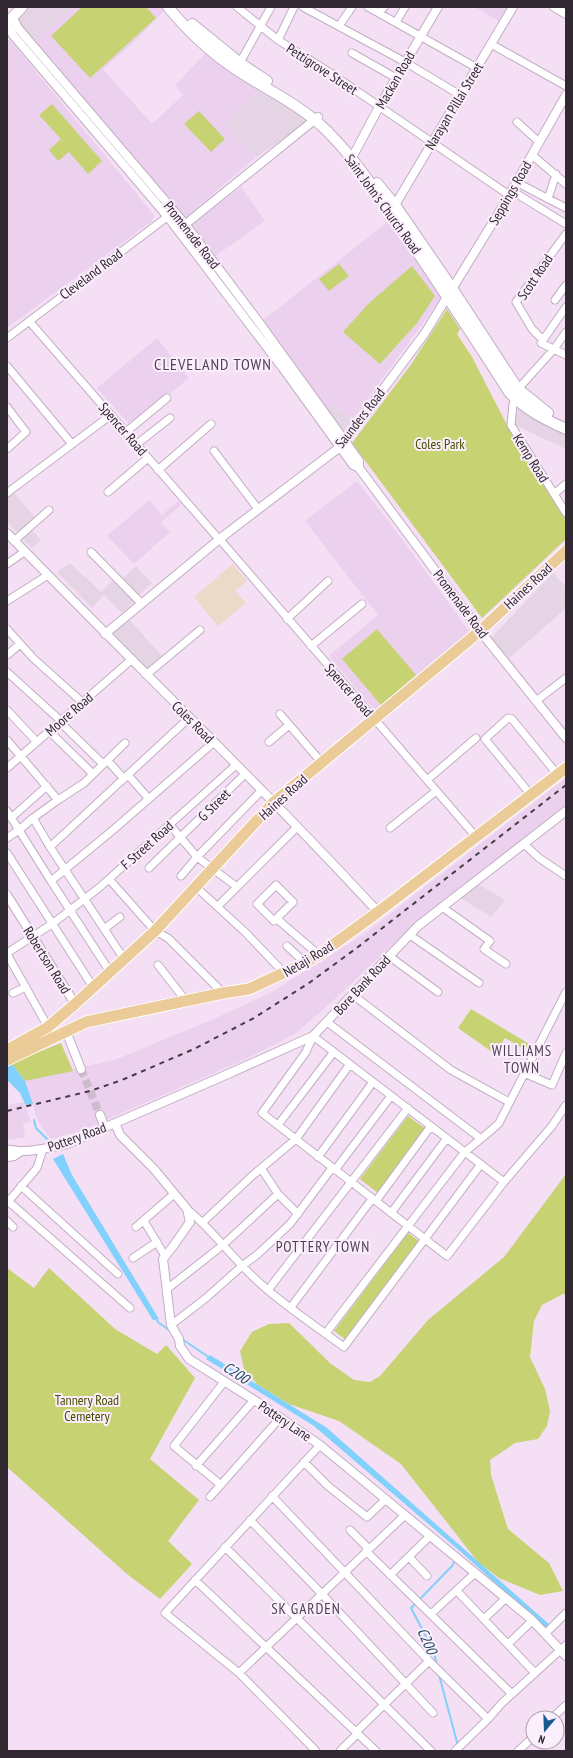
<svg xmlns="http://www.w3.org/2000/svg" width="573" height="1758" font-family="'PT Sans Narrow',sans-serif">
<style>
.commercial{fill:#e4d4e4}
.built{fill:#ecd1ee}
.medical{fill:#eadac8}
.green{fill:#c7d273}
.water{fill:#82d0fc}
.lines{fill:none;stroke-linecap:round;stroke-linejoin:round}
.stream{stroke:#82d0fc;stroke-width:2}
.tertiary-tunnel{stroke:#cdbbce;stroke-width:8;stroke-dasharray:8 4;stroke-linecap:butt}
.minor-casing{stroke:#c2aec4;stroke-width:9}
.tertiary-casing{stroke:#c2aec4;stroke-width:10}
.secondary-casing{stroke:#c2aec4;stroke-width:12}
.primary-casing{stroke:#fff;stroke-width:13}
.minor{stroke:#fff;stroke-width:7}
.tertiary{stroke:#fff;stroke-width:8}
.secondary{stroke:#fff;stroke-width:10}
.primary{stroke:#ebcb97;stroke-width:11}
.rail{stroke:#453b45;stroke-width:2;stroke-dasharray:5 5;stroke-linecap:butt}
.labels{text-anchor:middle;stroke-width:4;stroke-linejoin:round;paint-order:stroke}
.street-label{font-size:14px;fill:#312931;stroke:#fceffd}
.park-label{font-size:14px;fill:#484d00;stroke:#fceffd}
.neighbourhood-label{font-size:15px;letter-spacing:1px;fill:#514053;stroke:#fceffd}
.water-label{font-size:15px;font-style:italic;fill:#204c63;stroke:#fceffd}
.quarter-label{font-size:16px;letter-spacing:1px;fill:#514053;stroke:#fceffd}
</style>
<rect width="100%" height="100%" fill="#f4dff5"/>
<!-- commercial -->
<path class="commercial" d="M27,7H74L34,42L18,23L17,16Z
M261,90L288,107L308,122L256,157L224,124Z
M331,405L353,419L342,434L326,412Z
M518,408L566,435V449L513,424Z
M14,493L35,517L18,534L7,522V499Z
M30,528L41,540L32,548L20,537Z
M70,563L101,592L114,579L135,600L122,613L104,595L92,608L57,572Z
M136,566L152,583L139,595L123,578Z
M553,573L566,587V608L509,658L491,638Z
M128,618L163,657L147,670L111,631Z
M476,883L505,900L491,917L459,897Z"/>
<!-- built -->
<path class="built" d="M74,7H162L163,8V12L134,42L103,69L152,124L183,95L175,85L207,52L234,74L261,90L224,124L256,157L184,219L34,42Z
M475,7H511L502,23Z
M7,40H10L154,215L152,221L7,328Z
M241,187L265,221L214,257L191,226Z
M390,220L442,297L353,419L332,405L326,412L262,321Z
M157,338L189,378L131,426L97,388Z
M357,481L402,539L471,634L375,711L329,656L378,615L305,521Z
M149,500L162,515L178,501L181,505L161,522L170,532L134,564L107,536Z
M566,778V807L414,924L336,998L295,1034L248,1058L83,1130L51,1139L44,1130L37,1119L30,1094L25,1081L117,1059L216,1018L272,992L364,934Z
M24,1102L31,1122L23,1123L25,1137L7,1140V1105Z"/>
<!-- medical -->
<path class="medical" d="M233,564L247,581L235,591L246,603L218,626L194,597Z"/>
<!-- green -->
<path class="green" d="M82,7H146L156,18L90,78L51,36Z
M52,104L102,161L88,174L69,152L58,161L49,150L61,139L39,115Z
M199,111L225,139L211,152L184,124Z
M339,264L349,276L329,291L319,279Z
M412,266L435,296L417,323L380,364L343,332L368,304Z
M447,309L460,329L457,334L472,357L507,425L566,520V539L482,618L352,443L410,366Z
M377,629L416,675L381,705L342,659Z
M471,1009L531,1045L527,1051L505,1038L495,1054L458,1028Z
M61,1043L73,1071L25,1081L11,1063Z
M408,1116L427,1130L379,1194L360,1179Z
M566,1174V1294H563L542,1305L534,1321L530,1357L545,1389L550,1411L547,1426L538,1439L515,1443L490,1460L491,1475L508,1529L549,1563L563,1591L540,1595L499,1578L478,1562L401,1464L339,1421L289,1404L258,1385L244,1369L240,1351L252,1332L269,1324L289,1323L330,1363L354,1380L370,1382L380,1376L428,1320L504,1257Z
M408,1233L420,1242L346,1340L334,1331Z
M7,1268L34,1288L49,1268L115,1329L157,1354L166,1345L195,1378L150,1459L199,1500L168,1541L192,1564L160,1599L127,1574L7,1467Z"/>
<!-- water -->
<path class="water" d="M11,1063L25,1081L33,1104L26,1106L20,1093L7,1080V1065Z
M63,1154L72,1175L159,1319L153,1320L53,1159Z
M210,1355L327,1428L550,1625L546,1629L461,1552L314,1426L206,1359Z"/>
<g class="lines">
<!-- stream -->
<path class="stream" d="M34,1120L36,1128L47,1139
M155,1318L159,1323L172,1332
M182,1339L210,1358
M419,1600L452,1566L455,1560
M416,1603L411,1608L433,1650L437,1665
M439,1675L458,1746"/>
<!-- tertiary-tunnel -->
<path class="tertiary-tunnel" d="M81,1069L100,1115"/>
<!-- minor casing -->
<g class="minor-casing">
<path id="minor" d="M237,7L278,40L329,72L509,195
M303,7L405,62L460,95
M368,7L477,68
M379,13L384,7
M396,22L405,7
M339,26L352,7
M278,40L294,7
M491,44L566,86
M352,53L396,78
M238,66L271,7
M517,122L539,142
M532,155L566,184
M516,182L566,208
M512,191L566,224
M548,199L556,174
M555,300L566,285
M566,307L541,343L566,355
M29,321L217,537
M7,338L171,214
M543,340L532,329L516,302L566,234
M7,366L72,444
M518,389L554,349L566,332
M515,399L513,404L511,425L566,513
M7,407L26,432L7,449
M126,432L167,398
M137,444L170,418
M214,451L258,509
M158,470L211,424
M108,492L148,458
M7,493L111,415
M554,494L566,484
M14,541L49,510
M222,542L477,838
M91,552L142,604
M7,564L24,552
M7,601L48,575
M287,619L328,581
M7,629L33,658L82,702
M311,646L362,604
M7,655L20,644
M7,672L61,721
M146,675L200,630
M536,701L566,678
M7,710L37,742
M280,714L322,763
M60,722L103,764
M49,731L93,774
M7,740L58,800L33,818
M269,742L289,725
M108,761L124,779
M7,768L131,660
M128,775L149,799
M427,780L476,738
M531,795L485,739L508,718L512,719L557,774
M58,800L84,783L125,743
M7,811L51,881
M11,818L47,786
M170,825L197,857L237,887
M390,828L436,791
M7,838L19,830L33,818L50,847L189,718
M524,844L539,858L566,876
M50,847L124,959
M7,853L93,987
M149,868L245,774
M181,876L197,857L261,791
M109,879L155,931L168,938L223,993
M276,885L293,902L274,921L257,904Z
M196,887L246,933L285,974
M218,906L297,827
M442,907L490,941L484,949L506,964
M277,919L319,955
M104,929L120,917
M410,935L479,983
M287,946L305,963
M7,953L52,924L100,887L236,765
M7,954L48,1027
M389,956L438,992
M158,965L186,1001
M110,972L51,881L113,830L213,743
M13,993L26,987
M353,995L451,1070L509,1102
M327,1022L480,1138
M524,1073L552,1085L566,1053
M278,1125L333,1053
M318,1157L373,1082
M261,1168L278,1194L298,1214
M335,1170L391,1096
M504,1182L313,1036L306,1052L262,1113L447,1256L504,1182L552,1126L566,1105
M21,1186L118,1274
M8,1201L130,1308
M376,1201L431,1126
M7,1203L37,1168L43,1149
M187,1209C215,1232 235,1262 263,1286C288,1308 317,1327 344,1347L481,1164
M391,1213L447,1138
M7,1221L13,1227
M144,1221L165,1256
M203,1222L253,1175L296,1139L350,1064
M136,1227L174,1194
M133,1258L157,1242
M167,1289L223,1245L278,1194
M268,1290L408,1108
M291,1307L372,1199
M171,1325L206,1298L242,1266L258,1254L290,1224L332,1168
M326,1333L464,1153C476,1142 488,1134 499,1123L566,992
M304,1462L328,1486L367,1517L386,1499
M196,1466L254,1400
M221,1485L174,1446L224,1382
M272,1496L429,1661L488,1719
M210,1497L280,1418
M250,1520L322,1594L433,1713
M350,1530L369,1549
M225,1547L431,1751
M366,1551L512,1694
M409,1557L427,1576
M390,1575L430,1536
M195,1580L376,1751
M457,1591L535,1673
M431,1614L475,1573
M484,1619L506,1598
M545,1634L566,1613
M508,1644L532,1621
M239,1673L405,1515
M552,1718L566,1705
M356,1732L429,1661
M316,1751L239,1673L165,1613L320,1445
M340,1751L357,1734
M455,1751L488,1719L502,1703L566,1645
M518,1751L533,1737"/>
</g>
<!-- tertiary casing -->
<g class="tertiary-casing">
<path id="tertiary" d="M554,7L566,14
M12,17L18,28L185,224L258,321L345,441L359,461V468
M7,25L13,35L168,217L282,367L353,465L359,468L480,631L566,738
M354,154L379,107L438,7
M395,205L513,7
M182,227L318,117
M7,533C130,660 258,782 378,912
M222,537L340,447L425,333L503,206L566,95
M105,634L216,542
M7,895L75,1004
M66,1031L81,1069
M100,1115L105,1128
M115,1123L120,1135L154,1169L187,1209L190,1222L174,1245L163,1259L171,1325L179,1339L180,1346L189,1359L262,1405L320,1445L531,1619L566,1656
M7,1150C13,1149 17,1152 23,1151C38,1151 52,1147 67,1144L228,1074L313,1036L418,926L566,811
M7,1157L14,1156L20,1152"/>
</g>
<!-- secondary casing -->
<g class="secondary-casing">
<path id="secondary" d="M168,7C187,30 211,53 237,70C267,90 301,105 327,131C358,162 383,201 408,238C442,289 476,340 509,392C524,409 546,420 566,429
M7,23L22,7
M192,24L240,63L267,81
M377,183L395,205L448,282L518,389L548,413"/>
</g>
<!-- primary casing -->
<g class="primary-casing">
<path id="primary" d="M7,1050L48,1027L75,1004L155,931L273,803L480,631L566,551
M7,1060L86,1022L223,993L249,989L305,963L319,955L378,912L566,768"/>
</g>
<!-- minor -->
<use href="#minor" class="minor"/>
<!-- tertiary -->
<use href="#tertiary" class="tertiary"/>
<!-- secondary -->
<use href="#secondary" class="secondary"/>
<!-- primary -->
<use href="#primary" class="primary"/>
<!-- rail -->
<path class="rail" d="M7,1111L90,1091L122,1080L194,1049L254,1018L309,983L358,947L566,785"/>
</g>
<g class="labels">
<!-- street labels -->
<g class="street-label">
<text transform="translate(322 69) rotate(33)" y="5">Pettigrove Street</text>
<text transform="translate(395 80) rotate(-60)" y="5">Mackan Road</text>
<text transform="translate(454 106) rotate(-59)" y="5">Narayan Pillai Street</text>
<text transform="translate(510 193) rotate(-60)" y="5">Seppings Road</text>
<text transform="translate(383 204) rotate(54)" y="5">Saint John's Church Road</text>
<text transform="translate(192 235) rotate(52)" y="5">Promenade Road</text>
<text transform="translate(91 274) rotate(-37)" y="5">Cleveland Road</text>
<text transform="translate(535 277) rotate(-56)" y="5">Scott Road</text>
<text transform="translate(360 418) rotate(-52)" y="5">Saunders Road</text>
<text transform="translate(123 429) rotate(49)" y="5">Spencer Road</text>
<text transform="translate(531 458) rotate(58)" y="5">Kemp Road</text>
<text transform="translate(528 586) rotate(-43)" y="5">Haines Road</text>
<text transform="translate(461 604) rotate(53)" y="5">Promenade Road</text>
<text transform="translate(349 690) rotate(49)" y="5">Spencer Road</text>
<text transform="translate(69 714) rotate(-41)" y="5">Moore Road</text>
<text transform="translate(193 722) rotate(45)" y="5">Coles Road</text>
<text transform="translate(283 797) rotate(-42)" y="5">Haines Road</text>
<text transform="translate(214 805) rotate(-45)" y="5">G Street</text>
<text transform="translate(147 845) rotate(-42)" y="5">F Street Road</text>
<text transform="translate(308 959) rotate(-31)" y="5">Netaji Road</text>
<text transform="translate(47 960) rotate(58)" y="5">Robertson Road</text>
<text transform="translate(362 985) rotate(-47)" y="5">Bore Bank Road</text>
<text transform="translate(77 1137) rotate(-20)" y="5">Pottery Road</text>
<text transform="translate(285 1421) rotate(34)" y="5">Pottery Lane</text>
</g>
<!-- park labels -->
<g class="park-label">
<text x="440" y="449">Coles Park</text>
<text x="87" y="1405">Tannery Road<tspan x="87" dy="16">Cemetery</tspan></text>
</g>
<!-- neighbourhood labels -->
<g class="neighbourhood-label">
<text x="522" y="1056">WILLIAMS<tspan x="522" dy="17">TOWN</tspan></text>
<text x="323" y="1252">POTTERY TOWN</text>
<text x="306" y="1614">SK GARDEN</text>
</g>
<!-- water labels -->
<g class="water-label">
<text transform="translate(236 1373) rotate(33)" y="5">C200</text>
<text transform="translate(427 1641) rotate(66)" y="5">C200</text>
</g>
<!-- quarter labels -->
<g class="quarter-label">
<text x="213" y="370">CLEVELAND TOWN</text>
</g>
</g>
<!-- border -->
<rect width="573" height="1758" fill="none" stroke="#312931" stroke-width="16"/>
<!-- north arrow -->
<g transform="translate(545 1730) rotate(199)"><circle r="19" fill="#fceffd" stroke="#aba0ab"/>
<path d="M0-3L7 15L0 10L-7 15Z" fill="#1a598f"/>
<text y="-6" font-size="11" font-weight="bold" text-anchor="middle" fill="#312931">N</text>
</g>
</svg>
